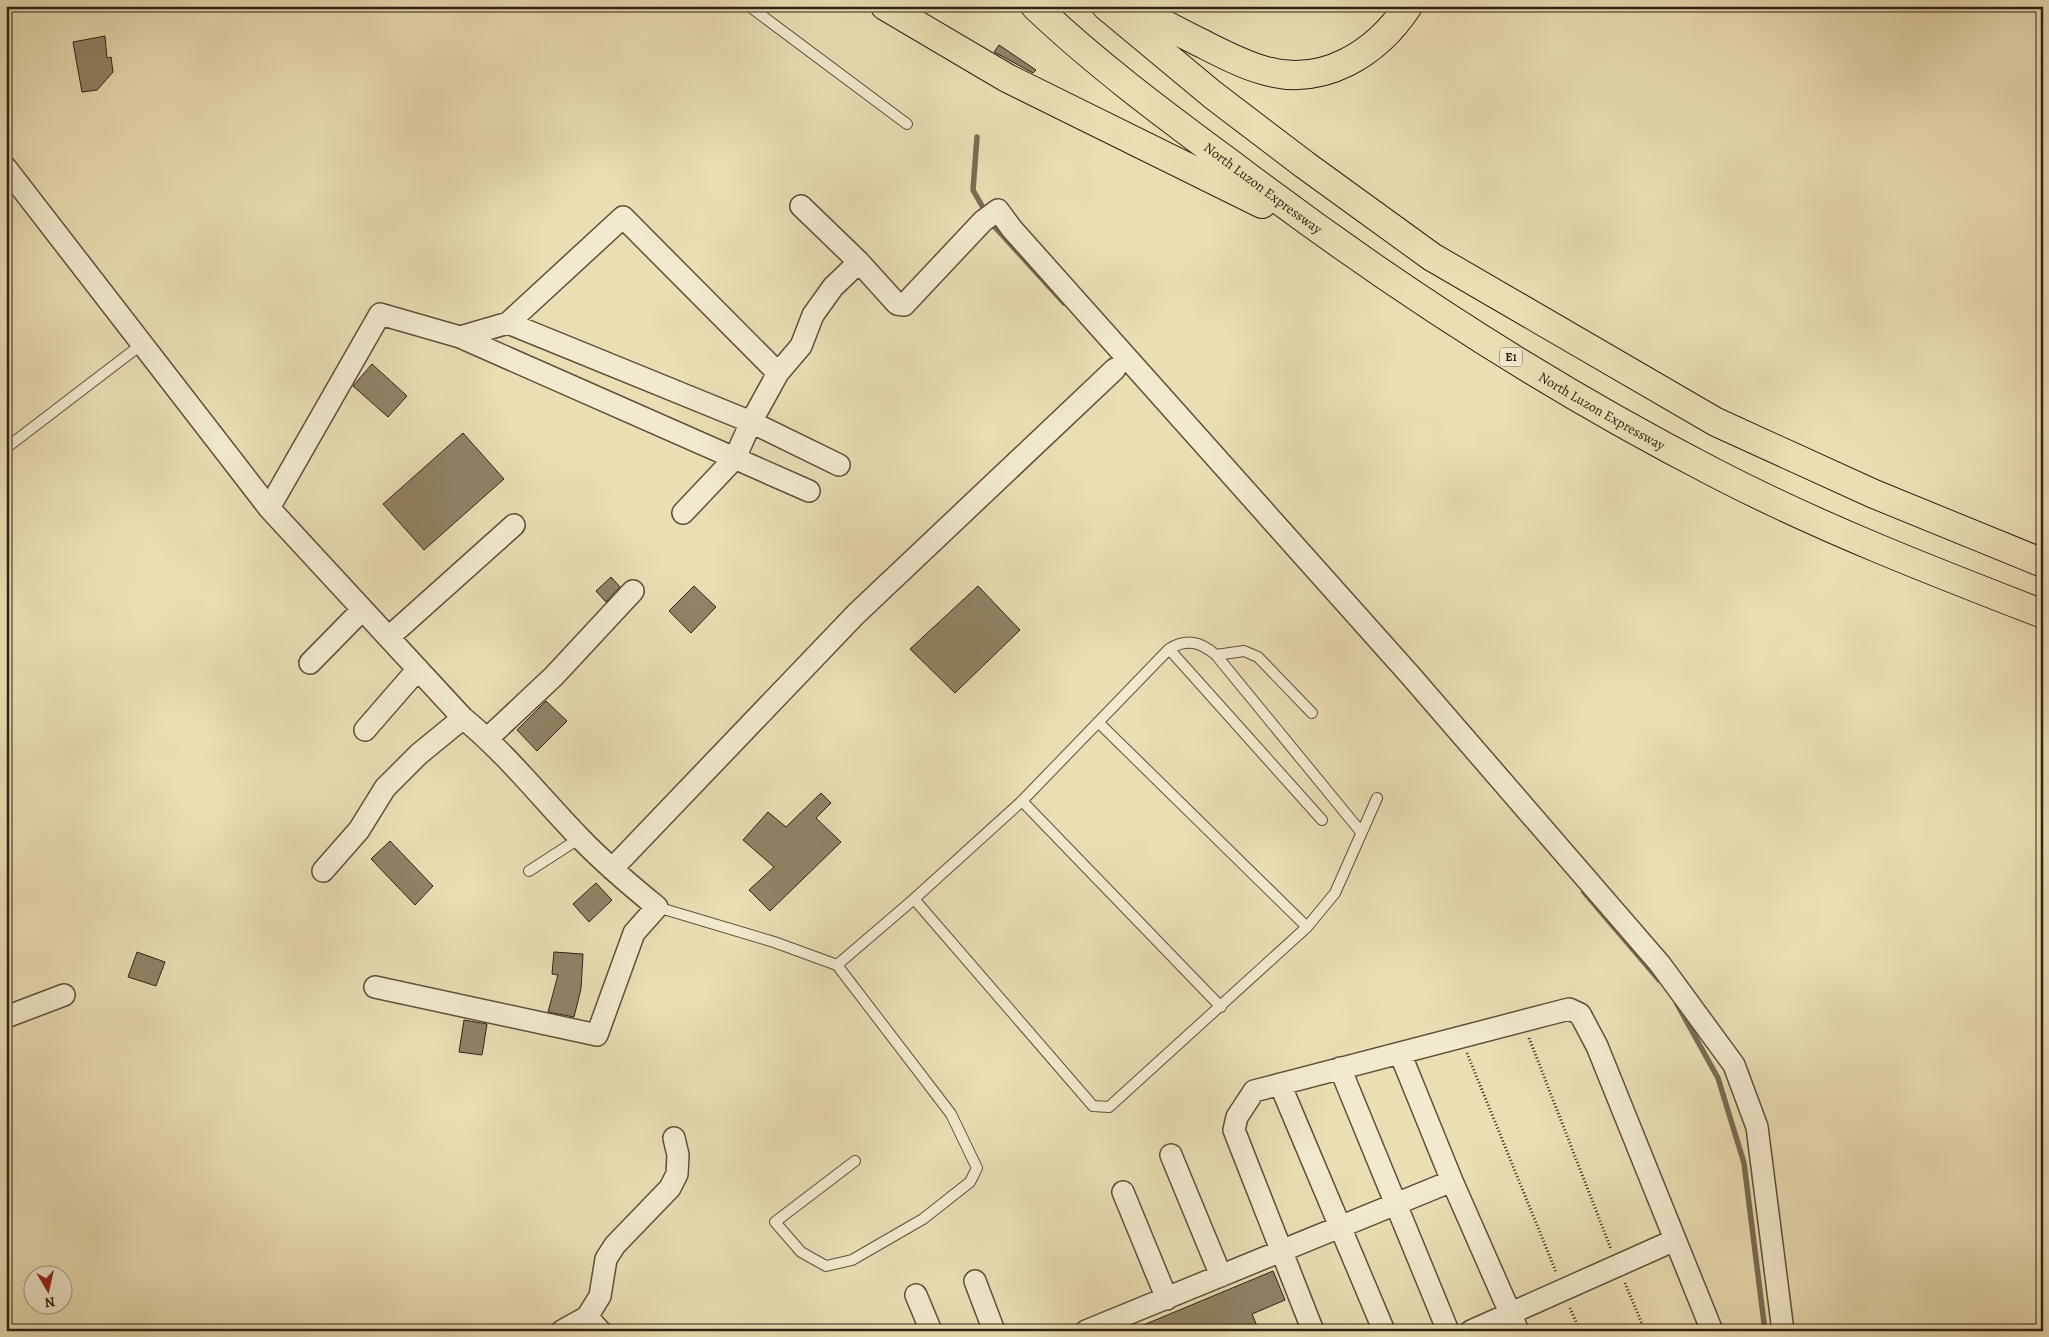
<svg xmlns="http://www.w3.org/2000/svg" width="2049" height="1337" font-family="Alegreya,serif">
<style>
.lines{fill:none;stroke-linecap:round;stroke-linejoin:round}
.stream{stroke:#7a6c53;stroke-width:5.5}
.building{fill:#918367;stroke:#302115}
.lane-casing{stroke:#5e503c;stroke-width:12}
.street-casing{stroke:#5e503c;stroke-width:24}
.highway-casing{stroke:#302115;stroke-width:30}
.path{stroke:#302115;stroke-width:3;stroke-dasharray:1 2.5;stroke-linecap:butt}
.lane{stroke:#f1eace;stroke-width:10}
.street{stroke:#f1eace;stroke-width:21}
.highway{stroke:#eadeb3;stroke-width:28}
.labels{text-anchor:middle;stroke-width:4.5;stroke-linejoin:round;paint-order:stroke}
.shield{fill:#f1eace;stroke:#6a5d4c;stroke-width:1}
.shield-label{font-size:12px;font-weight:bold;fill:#302115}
.street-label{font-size:14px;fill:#302115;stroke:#f1eace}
</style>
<rect width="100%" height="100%" fill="#eadeb3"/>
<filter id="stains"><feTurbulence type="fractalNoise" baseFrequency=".004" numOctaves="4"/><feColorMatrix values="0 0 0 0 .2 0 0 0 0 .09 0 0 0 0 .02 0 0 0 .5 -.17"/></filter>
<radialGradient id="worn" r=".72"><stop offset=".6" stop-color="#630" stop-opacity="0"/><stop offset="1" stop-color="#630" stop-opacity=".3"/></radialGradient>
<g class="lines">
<!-- stream -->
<path class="stream" d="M977,137L973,190L993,225L1064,303
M1584,892L1659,980
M1677,1004L1718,1078L1744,1163L1765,1331"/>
</g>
<!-- building -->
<path class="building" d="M105,36L107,58L111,57L113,72L97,90L82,92L73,42Z
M999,45L1036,70L1033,73L994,52Z
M372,364L407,396L388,417L353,386Z
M463,433L504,479L424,550L383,504Z
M611,577L620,587L606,602L596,591Z
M694,586L716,607L691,633L669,611Z
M978,586L1020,630L955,693L910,649Z
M546,701L567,721L537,751L517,730Z
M821,793L831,803L816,818L841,842L770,911L749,890L774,867L743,840L768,812L786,827Z
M390,841L433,886L415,905L371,859Z
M596,883L612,900L589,922L573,904Z
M137,952L165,962L156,986L128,977Z
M554,952L583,954L581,989L574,1017L548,1012L558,975L552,974Z
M464,1020L487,1024L482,1055L459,1052Z
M1273,1271L1285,1300L1252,1314L1259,1331H1129Z"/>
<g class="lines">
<!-- lane casing -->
<g class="lane-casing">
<path id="lane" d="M749,6L907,124
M6,448L142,344
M1169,649C1187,638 1201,642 1216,655L1361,832
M1216,655L1244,651L1258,657L1312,713
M1022,801L1221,1007
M529,871L580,838
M914,899L1093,1106L1109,1107L1307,927L1098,722
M657,907L774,942L837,965L951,1114L977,1168L970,1182L923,1219L852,1260L826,1266L801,1252L775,1222L855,1161
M1307,927L1335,893L1377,798
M837,965L914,899L1022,801L1169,649L1322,820"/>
</g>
<!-- street casing -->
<g class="street-casing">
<path id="street" d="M6,168L269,508L463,718C507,754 541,798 580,838C604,863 630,885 657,907L634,933L597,1035L375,987
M801,206L859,262L897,304L904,305L983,221L998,210L1012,229L1410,675L1660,964L1734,1065L1757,1127L1783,1331
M508,323L623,217L778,373
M460,337L508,323L751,422L839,465
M269,508L380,314L460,337L809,491
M683,513L735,458L751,422L778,373L801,346L813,315L833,287L859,262
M389,637L514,525
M310,663L362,610
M365,730L418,669
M488,738L554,676L633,591
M612,869L856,614L1115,369
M323,871L359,830L385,788L419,754L463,718
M6,1017L64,995
M1400,1053L1452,1181L1518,1331
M1340,1068L1448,1331
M1280,1084L1384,1331
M1171,1155L1221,1276
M1123,1192L1167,1299
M975,1281L994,1331
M916,1295L931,1331
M587,1317L600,1296L606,1259L615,1245L670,1188L677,1174L678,1155L674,1138
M562,1331L587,1317L600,1331
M1086,1331L1452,1181
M1313,1331L1234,1130L1237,1117L1254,1091L1569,1009L1580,1014L1597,1046L1712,1331
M1471,1331L1675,1240"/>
</g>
<!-- highway casing -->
<g class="highway-casing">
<g id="highway">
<path d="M885,6L1007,78L1262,204"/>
<path id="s1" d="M1035,6C1098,66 1169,118 1239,170C1389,284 1548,387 1715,473C1821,528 1932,571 2043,614"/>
<path d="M1106,6L1213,95L1305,165L1432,257L1716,422L1874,494L2043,563"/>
<path d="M1132,6C1154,19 1177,31 1199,42C1221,53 1243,65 1266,71C1324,87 1377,53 1408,6"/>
</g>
</g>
<!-- path -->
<path class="path" d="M1529,1038L1611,1249
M1467,1053L1556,1272
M1625,1283L1645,1331
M1570,1308L1580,1331"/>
<!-- lane -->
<use href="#lane" class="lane"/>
<!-- street -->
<use href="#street" class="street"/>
<!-- highway -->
<use href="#highway" class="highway"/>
</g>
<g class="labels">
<!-- shield labels -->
<rect class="shield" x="1500" y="347.5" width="22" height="19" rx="4"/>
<g class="shield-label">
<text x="1511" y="361">E1</text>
</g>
<!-- street labels -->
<g class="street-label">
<text dy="5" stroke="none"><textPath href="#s1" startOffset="292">North Luzon Expressway</textPath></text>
<text dy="5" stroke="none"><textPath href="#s1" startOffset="698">North Luzon Expressway</textPath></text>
</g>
</g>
<!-- margin -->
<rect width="2049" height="1337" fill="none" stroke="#eadeb3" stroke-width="25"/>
<rect x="8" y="8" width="2034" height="1322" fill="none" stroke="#302115" stroke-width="2.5"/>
<rect x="12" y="12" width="2024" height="1312" fill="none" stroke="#302115"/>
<!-- north arrow -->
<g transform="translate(48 1290) rotate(171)"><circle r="24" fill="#f1eace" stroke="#a49a84"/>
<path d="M0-4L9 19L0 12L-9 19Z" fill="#8f2418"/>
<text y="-8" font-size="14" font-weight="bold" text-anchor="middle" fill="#302115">N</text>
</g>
<rect width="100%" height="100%" filter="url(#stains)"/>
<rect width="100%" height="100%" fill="url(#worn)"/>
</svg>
